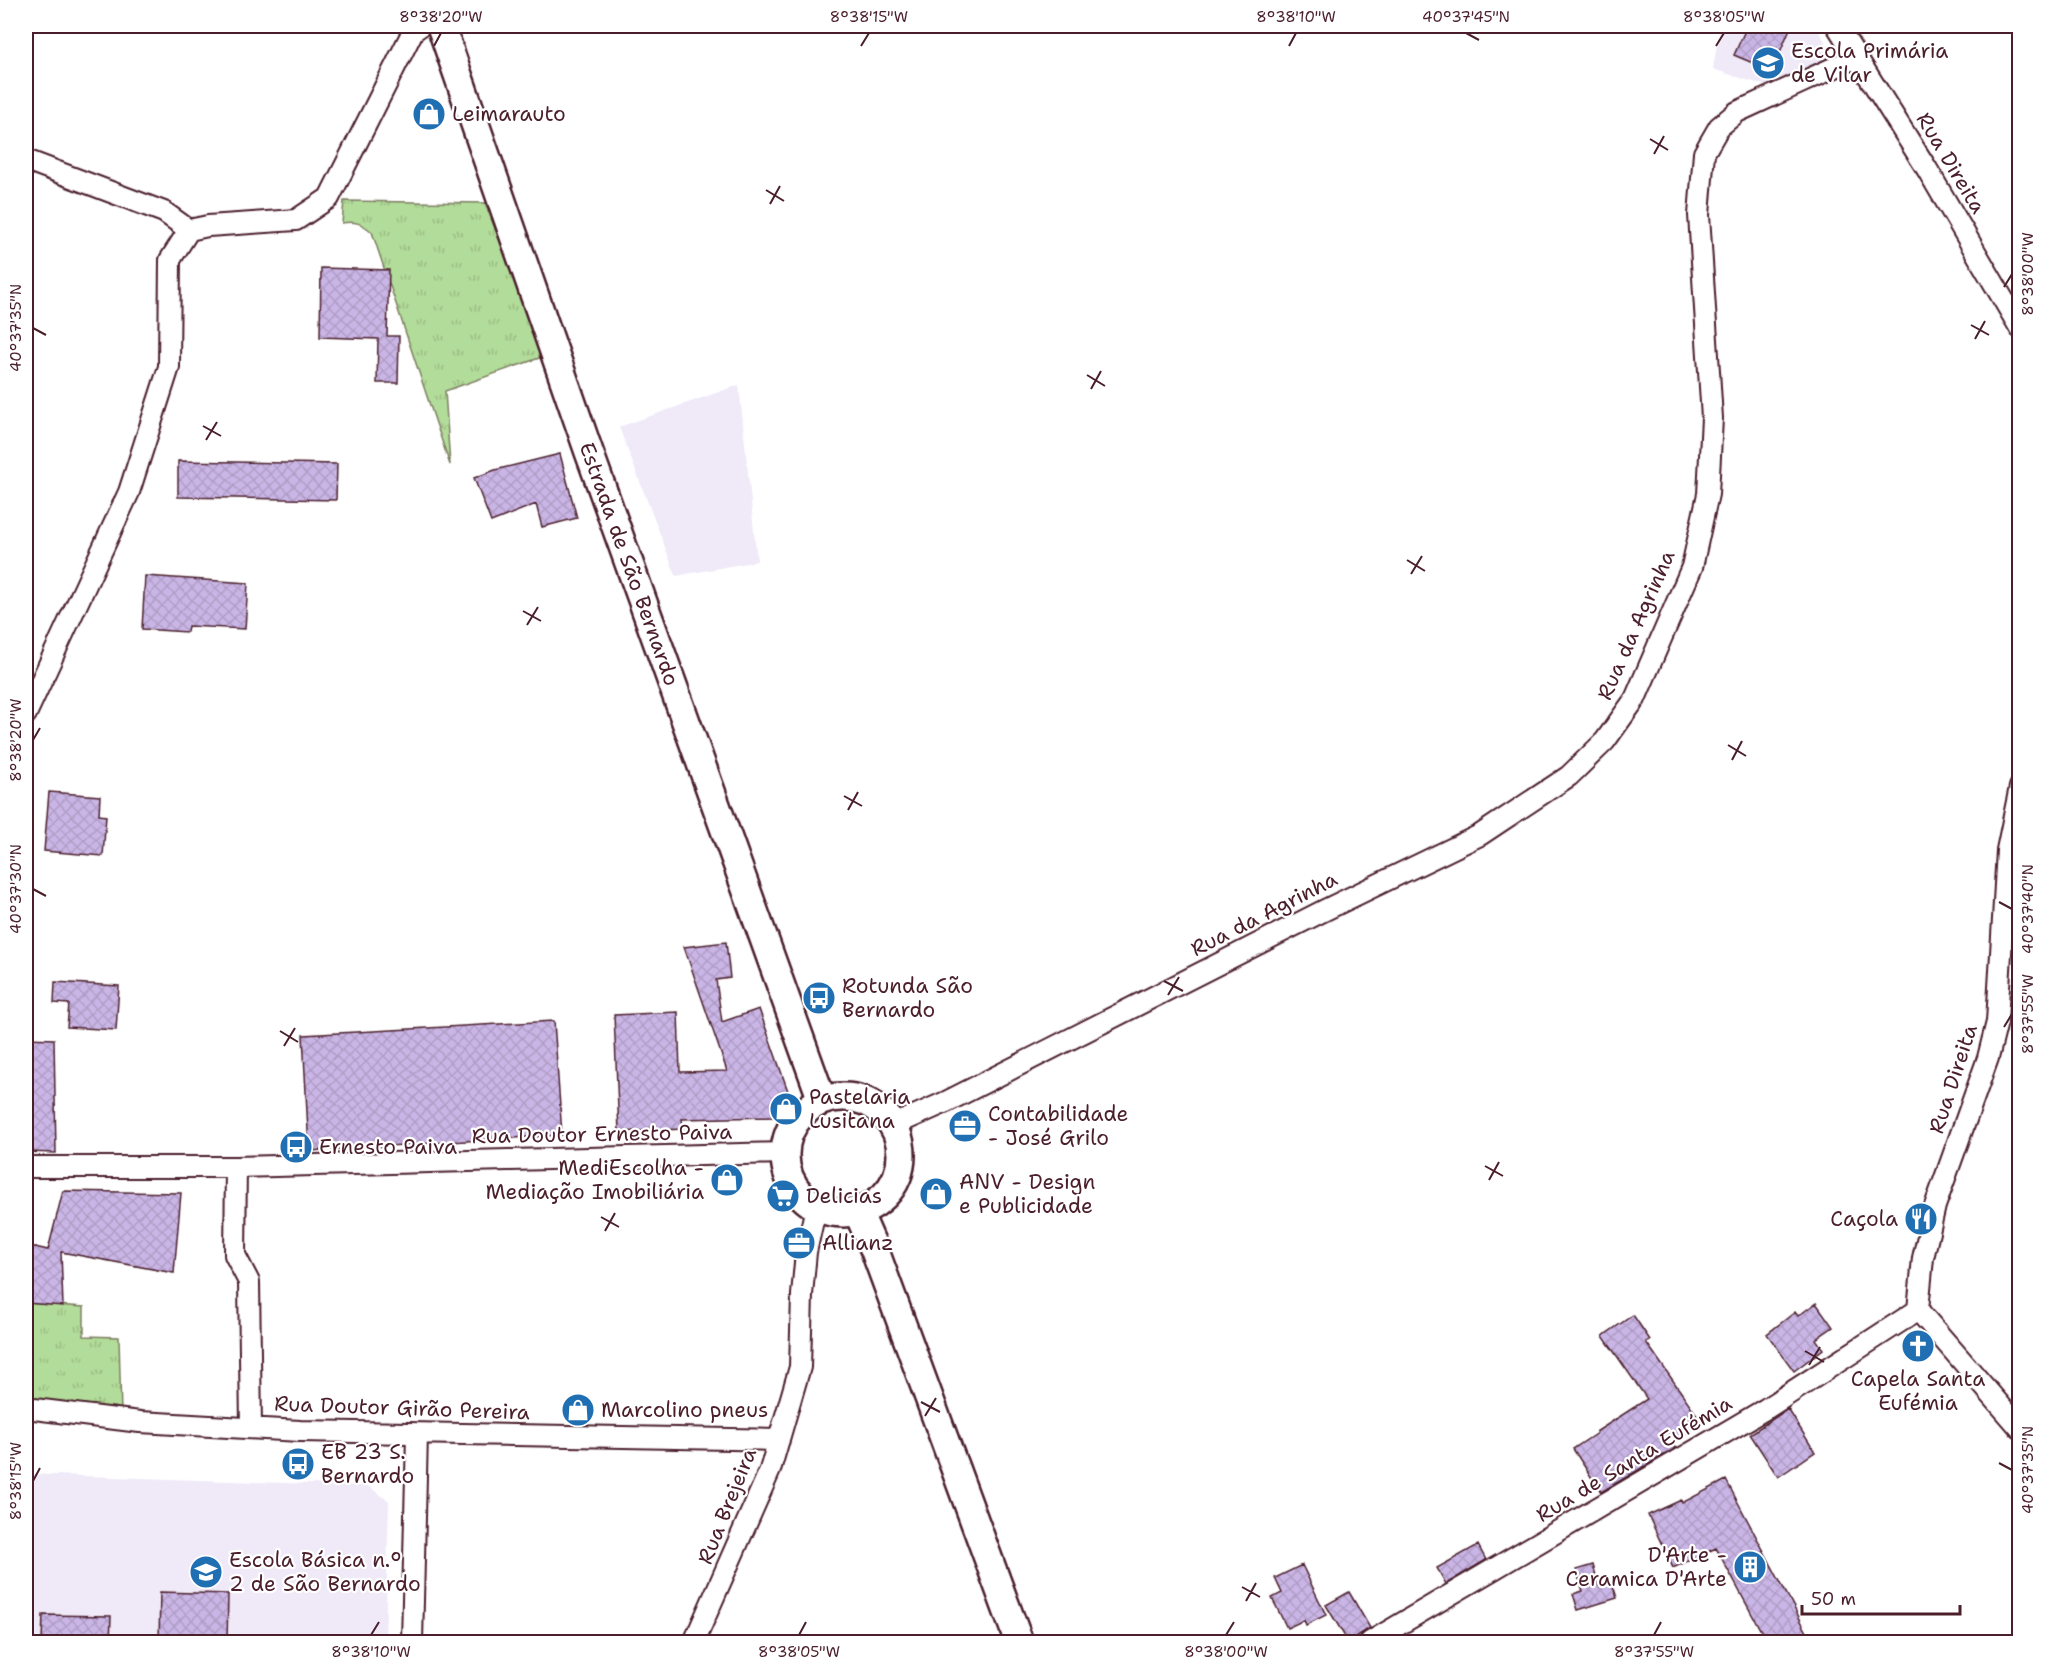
<svg xmlns="http://www.w3.org/2000/svg" width="2045" height="1668" font-family="'Shantell Sans',sans-serif">
<style>
.built{fill:#efe9f8}
.grass{fill:url(#grass-tufts);stroke:#7e7e62;stroke-width:1.5}
.building{fill:url(#building-cross-hatch);stroke:#4a1f2b;stroke-width:1.5}
.lines{fill:none;stroke-linecap:round;stroke-linejoin:round}
.street-casing{stroke:#4a1f2b;stroke-width:24}
.secondary-casing{stroke:#4a1f2b;stroke-width:32}
.street{stroke:#fff;stroke-width:20}
.secondary{stroke:#fff;stroke-width:27}
.ticks{fill:none;stroke:#4a1f2b;stroke-width:2}
.labels{text-anchor:middle;stroke-width:4.5;stroke-linejoin:round;paint-order:stroke}
.poi-label{font-size:21px;fill:#4a1f2b;stroke:#fff;text-anchor:start}
.street-label{font-size:21px;fill:#4a1f2b;stroke:#fff}
.neatline{fill:none;stroke:#4a1f2b;stroke-width:2}
.ticks-label{font-size:15px;text-anchor:middle;fill:#4a1f2b}
</style>
<defs>
<pattern id="grass-tufts" width="24" height="20" patternUnits="userSpaceOnUse" patternTransform="scale(1.5)"><rect width="24" height="20" fill="#b2dc99"/><path d="M3 7l-1-3M5 7V3M7 7l1-3M15 17l-1-3M17 17v-4M19 17l1-3" fill="none" stroke="#9bbc84"/></pattern>
<pattern id="building-cross-hatch" width="8" height="8" patternUnits="userSpaceOnUse" patternTransform="scale(1.5)"><rect width="8" height="8" fill="#cab6e6"/><path d="M0 0l8 8M0 8l8-8" fill="none" stroke="#af9cc5"/></pattern>
</defs>
<rect width="100%" height="100%" fill="#fff"/>
<filter id="ink" filterUnits="userSpaceOnUse"><feTurbulence type="fractalNoise" baseFrequency=".0167" numOctaves="2"/><feDisplacementMap in="SourceGraphic" scale="12" xChannelSelector="R" yChannelSelector="G"/><feConvolveMatrix kernelMatrix="1 2 1 2 8 2 1 2 1" color-interpolation-filters="sRGB"/></filter>
<g filter="url(#ink)">
<!-- built -->
<path class="built" d="M1720,26H1816L1833,56L1772,88L1713,69Z
M739,385L757,561L676,576L619,427Z
M26,1474L368,1486L389,1501L385,1642H26Z"/>
<!-- grass -->
<path class="grass" d="M344,201L485,203L545,356L445,391L450,465L372,232C362,223 355,221 342,223Z
M26,1303L84,1307V1336L119,1337L121,1414L26,1401Z"/>
<!-- building -->
<path class="building" d="M1747,26H1791L1772,71L1734,55Z
M321,268L389,270L387,336H399L398,383H377L378,339L320,337Z
M560,454L577,518L542,527L536,504L491,522L474,478L495,470Z
M178,461L337,464L336,500L178,497Z
M145,576L248,583L245,629L188,626L187,632L142,629Z
M49,792L100,796L99,815L106,816L103,856L44,851Z
M726,942L730,978L716,980L722,1022L759,1009L789,1094L773,1117L682,1119L683,1129L619,1132L614,1015L678,1012L680,1072L727,1071L684,947Z
M55,982L119,986L116,1030L67,1027L69,1004L54,1003Z
M554,1021L562,1135L309,1151L303,1035Z
M26,1038L54,1039L56,1153L26,1152Z
M63,1191L181,1193L174,1273L61,1252L63,1306L26,1303V1245L48,1250Z
M1816,1303L1833,1327L1816,1339L1823,1349L1794,1371L1767,1334L1795,1312L1798,1316Z
M1633,1315L1650,1340L1646,1342L1702,1422L1673,1442L1676,1448L1601,1492L1573,1449L1597,1433L1596,1432L1647,1399L1603,1336Z
M1788,1409L1815,1452L1778,1477L1750,1434Z
M1726,1480L1809,1636L1797,1642H1767L1716,1548L1673,1568L1648,1515L1681,1500L1682,1503Z
M1478,1545L1486,1560L1446,1584L1437,1568Z
M1302,1565L1326,1615L1306,1625L1304,1620L1287,1628L1272,1598L1282,1593L1275,1578Z
M1593,1565L1599,1586L1612,1582L1617,1598L1578,1610L1573,1594L1583,1591L1576,1570Z
M160,1592L228,1594L227,1642H159Z
M1349,1592L1370,1628L1348,1642L1326,1605Z
M43,1615L111,1616L110,1642H42Z"/>
<g class="lines">
<!-- street casing -->
<g class="street-casing">
<path id="street" d="M1837,26L1927,169L2020,328
M26,160L164,212L189,230
M26,714L129,492L169,367L170,260L189,230L208,226L296,220L329,198L413,31L420,26
M894,1125L946,1102L1325,910L1480,835L1569,776L1605,741L1635,699L1692,567L1708,494L1712,418L1699,215L1704,153L1719,127L1737,112L1857,57
M26,1167H236L784,1153
M236,1167L235,1255L249,1282L251,1427
M1918,1310L1923,1258L1935,1206L1988,1058L1997,1022L2007,850L2020,787
M1918,1310L2020,1428
M26,1408L140,1422L300,1431L779,1440
M412,1642L417,1434
M694,1642L770,1470L800,1367L802,1295L806,1252L816,1207
M1370,1642L1767,1408L1918,1310"/>
</g>
<!-- secondary casing -->
<g class="secondary-casing">
<g id="secondary">
<path id="s1" d="M441,26L589,452L822,1100"/>
<circle cx="843" cy="1155" r="58"/>
<path d="M858,1212L875,1251L1019,1642"/>
</g>
</g>
<!-- street -->
<use href="#street" class="street"/>
<!-- secondary -->
<use href="#secondary" class="secondary"/>
</g>
</g>
<!-- ticks -->
<path class="ticks" d="M1466,33L1479,40M434,46L441,33M861,46L869,33M1289,46L1296,33M1716,46L1724,33M1650,139L1668,150M1654,154L1664,136M766,190L784,201M770,204L780,186M2004,287L2012,274M1971,325L1989,335M33,328L46,335M1975,339L1985,321M1087,375L1105,386M1091,389L1101,371M203,426L221,436M206,440L217,422M1407,560L1425,571M1411,574L1422,556M523,611L541,621M527,625L538,607M33,740L40,728M1728,745L1746,756M1732,760L1742,741M844,796L862,806M848,810L858,792M33,889L46,896M1999,902L2012,909M1164,981L1183,991M1168,995L1179,977M2004,1027L2012,1014M280,1031L298,1042M284,1046L295,1028M1485,1166L1503,1176M1489,1180L1499,1162M601,1217L619,1227M605,1231L615,1213M1805,1351L1824,1362M1809,1365L1820,1347M921,1402L940,1412M925,1416L936,1398M1999,1463L2012,1470M33,1481L40,1468M1242,1587L1260,1597M1246,1601L1256,1583M371,1635L379,1622M799,1635L806,1622M1226,1635L1234,1622M1654,1635L1661,1622"/>
<!-- icons -->
<defs>
<g id="school-disc" transform="scale(1.725)"><circle r="9.5" fill="#1f6fb2" stroke="#fff"/><path d="M0-5L7-2L0 1L-7-2ZM-4 1L0 2.5L4 1V4Q0 6-4 4Z" fill="#fff"/></g>
<g id="shop-disc" transform="scale(1.725)"><circle r="9.5" fill="#1f6fb2" stroke="#fff"/><path d="M-5-2.5h2.3a2.7 3.5 0 0 1 5.4 0H5L5.5 6h-11ZM-1.5-2.5h3a1.5 2.3 0 0 0-3 0Z" fill="#fff"/></g>
<g id="bus-disc" transform="scale(1.725)"><circle r="9.5" fill="#1f6fb2" stroke="#fff"/><path d="M-5-6H5V4H4V6H2V4H-2V6H-4V4H-5ZM-3.5-4V0h7V-4ZM-3.5 1.2v1.5H-2V1.2ZM2 1.2v1.5H3.5V1.2Z" fill="#fff"/></g>
<g id="office-disc" transform="scale(1.725)"><circle r="9.5" fill="#1f6fb2" stroke="#fff"/><path d="M-6-3h4V-5.5h4V-3h4V5H-6ZM-1-4.5V-3h2v-1.5ZM-6 0V1H6V0Z" fill="#fff"/></g>
<g id="supermarket-disc" transform="scale(1.725)"><circle r="9.5" fill="#1f6fb2" stroke="#fff"/><path d="M-6-5.5h2.5l.6 2H6L4.5 2H-2.5L-4.4-4H-6ZM-1.5 3.2a1.3 1.3 0 1 0 .1 0ZM3 3.2a1.3 1.3 0 1 0 .1 0Z" fill="#fff"/></g>
<g id="restaurant-disc" transform="scale(1.725)"><circle r="9.5" fill="#1f6fb2" stroke="#fff"/><path d="M-5-6h1v4h1v-4h1v4h1v-4h1v5L-1.5 .5V6h-2V.5L-5-1ZM5-6V6H3V1.5H1.5Q1.5-4 5-6Z" fill="#fff"/></g>
<g id="church-disc" transform="scale(1.725)"><circle r="9.5" fill="#1f6fb2" stroke="#fff"/><path d="M-1.2-6h2.4v3.5h3.3v2.4h-3.3V6h-2.4V-.1h-3.3v-2.4h3.3Z" fill="#fff"/></g>
<g id="building-disc" transform="scale(1.725)"><circle r="9.5" fill="#1f6fb2" stroke="#fff"/><path d="M-4-6H4V6H1V3H-1V6H-4ZM-2.5-4.3h1.7v1.8h-1.7ZM.8-4.3h1.7v1.8H.8ZM-2.5-1h1.7V.8h-1.7ZM.8-1h1.7V.8H.8Z" fill="#fff"/></g>
</defs>
<g fill-rule="evenodd">
<use href="#school-disc" x="1768" y="63"/>
<use href="#shop-disc" x="429" y="114"/>
<use href="#bus-disc" x="819" y="998"/>
<use href="#shop-disc" x="786" y="1109"/>
<use href="#office-disc" x="965" y="1126"/>
<use href="#bus-disc" x="296" y="1147"/>
<use href="#shop-disc" x="727" y="1180"/>
<use href="#shop-disc" x="936" y="1194"/>
<use href="#supermarket-disc" x="783" y="1196"/>
<use href="#restaurant-disc" x="1921" y="1219"/>
<use href="#office-disc" x="799" y="1243"/>
<use href="#church-disc" x="1918" y="1346"/>
<use href="#shop-disc" x="578" y="1410"/>
<use href="#bus-disc" x="298" y="1464"/>
<use href="#building-disc" x="1750" y="1567"/>
<use href="#school-disc" x="206" y="1572"/>
</g>
<g class="labels">
<!-- poi labels -->
<g class="poi-label">
<text x="1791" y="58">Escola Primária<tspan x="1791" dy="24">de Vilar</tspan></text>
<text x="452" y="121">Leimarauto</text>
<text x="842" y="993">Rotunda São<tspan x="842" dy="24">Bernardo</tspan></text>
<text x="809" y="1104">Pastelaria<tspan x="809" dy="24">Lusitana</tspan></text>
<text x="988" y="1121">Contabilidade<tspan x="988" dy="24">- José Grilo</tspan></text>
<text x="319" y="1154">Ernesto Paiva</text>
<text x="704" y="1175" text-anchor="end">MediEscolha -<tspan x="704" dy="24">Mediação Imobiliária</tspan></text>
<text x="959" y="1189">ANV - Design<tspan x="959" dy="24">e Publicidade</tspan></text>
<text x="806" y="1203">Delicias</text>
<text x="1898" y="1226" text-anchor="end">Caçola</text>
<text x="822" y="1250">Allianz</text>
<text x="1918" y="1386" text-anchor="middle">Capela Santa<tspan x="1918" dy="24">Eufémia</tspan></text>
<text x="601" y="1417">Marcolino pneus</text>
<text x="321" y="1459">EB 23 S.<tspan x="321" dy="24">Bernardo</tspan></text>
<text x="1727" y="1562" text-anchor="end">D'Arte -<tspan x="1727" dy="24">Ceramica D'Arte</tspan></text>
<text x="229" y="1567">Escola Básica n.º<tspan x="229" dy="24">2 de São Bernardo</tspan></text>
</g>
<!-- street labels -->
<g class="street-label">
<text transform="translate(1951 163) rotate(59)" y="7">Rua Direita</text>
<text dy="7" stroke="none"><textPath href="#s1" startOffset="570">Estrada de São Bernardo</textPath></text>
<text transform="translate(1636 625) rotate(-66)" y="7">Rua da Agrinha</text>
<text transform="translate(1264 914) rotate(-27)" y="7">Rua da Agrinha</text>
<text transform="translate(1953 1079) rotate(-72)" y="7">Rua Direita</text>
<text transform="translate(602 1134) rotate(-1)" y="7">Rua Doutor Ernesto Paiva</text>
<text transform="translate(402 1408) rotate(2)" y="7">Rua Doutor Girão Pereira</text>
<text transform="translate(1634 1459) rotate(-31)" y="7">Rua de Santa Eufémia</text>
<text transform="translate(727 1506) rotate(-68)" y="7">Rua Brejeira</text>
</g>
</g>
<!-- margin -->
<rect width="2045" height="1668" fill="none" stroke="#fff" stroke-width="66"/>
<!-- scale -->
<path d="M1802 1605v9h158v-9" fill="none" stroke="#4a1f2b" stroke-width="3"/>
<text x="1811" y="1605" font-size="18" fill="#4a1f2b" stroke="#ffffff" stroke-width="4.5" paint-order="stroke">50 m</text>
<rect x="33" y="33" width="1979" height="1602" class="neatline"/>
<g class="ticks-label">
<text x="441" y="22">8°38'20"W</text>
<text x="869" y="22">8°38'15"W</text>
<text x="1296" y="22">8°38'10"W</text>
<text x="1466" y="22">40°37'45"N</text>
<text x="1724" y="22">8°38'05"W</text>
<text transform="translate(2028 274) rotate(-90)" y="5">8°38'00"W</text>
<text transform="translate(16 328) rotate(-90)" y="5">40°37'35"N</text>
<text transform="translate(16 740) rotate(-90)" y="5">8°38'20"W</text>
<text transform="translate(16 889) rotate(-90)" y="5">40°37'30"N</text>
<text transform="translate(2028 909) rotate(-90)" y="5">40°37'40"N</text>
<text transform="translate(2028 1014) rotate(-90)" y="5">8°37'55"W</text>
<text transform="translate(2028 1470) rotate(-90)" y="5">40°37'35"N</text>
<text transform="translate(16 1481) rotate(-90)" y="5">8°38'15"W</text>
<text x="371" y="1657">8°38'10"W</text>
<text x="799" y="1657">8°38'05"W</text>
<text x="1226" y="1657">8°38'00"W</text>
<text x="1654" y="1657">8°37'55"W</text>
</g>
</svg>
